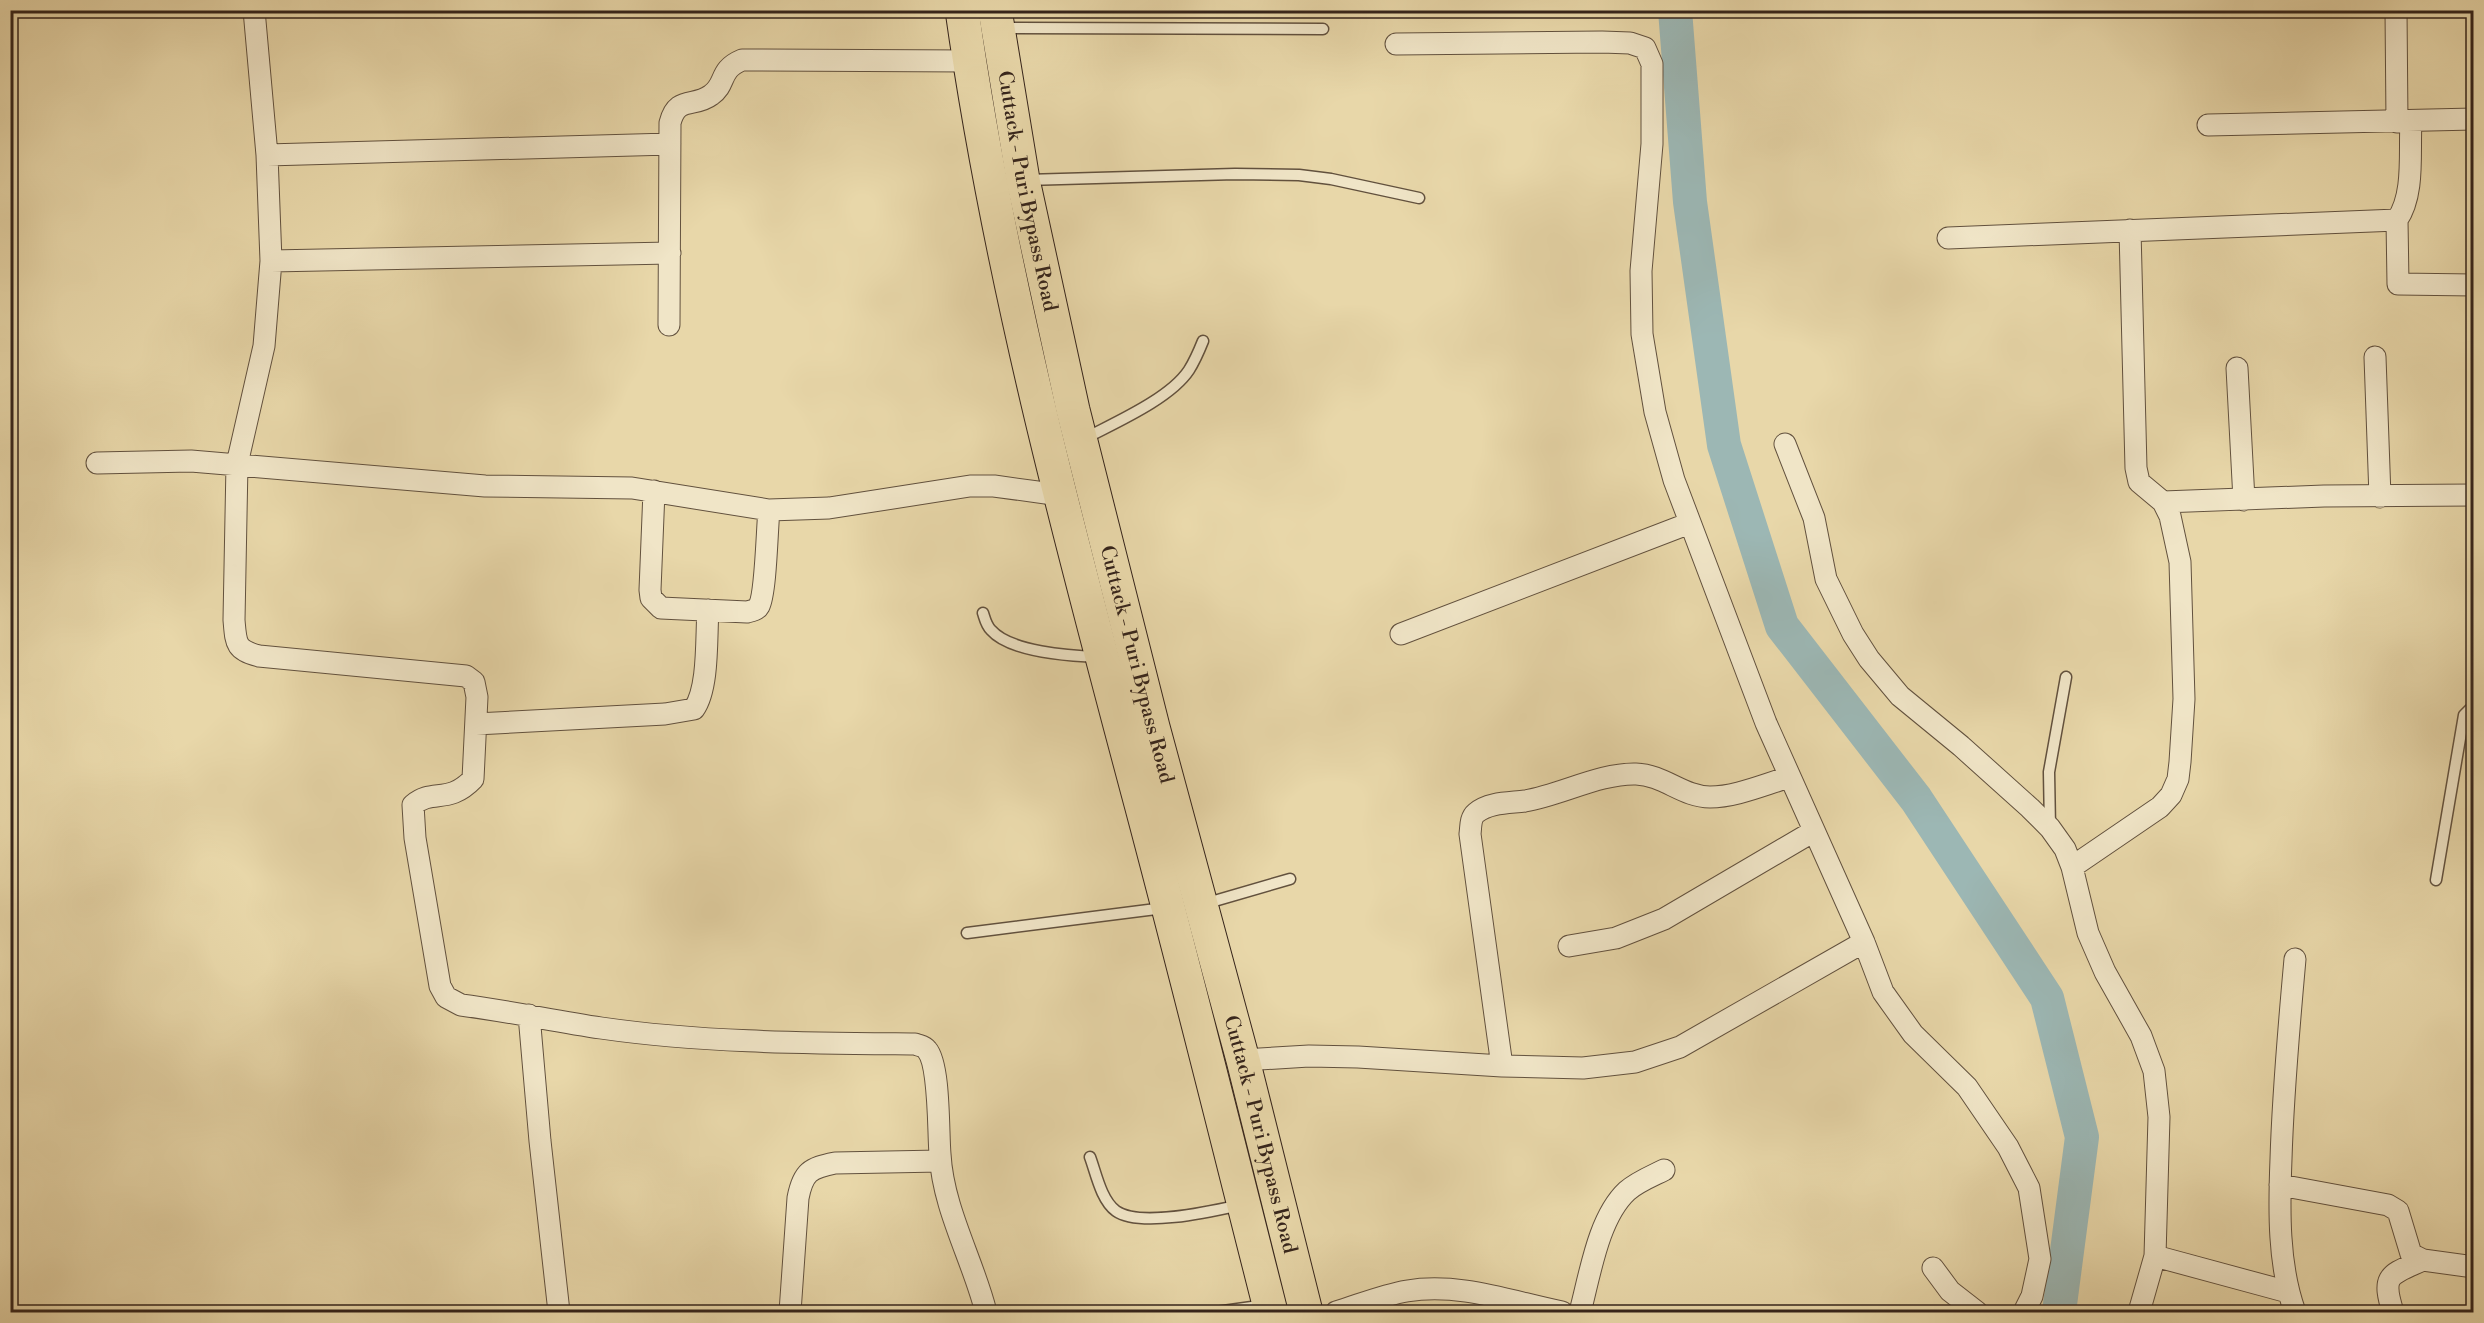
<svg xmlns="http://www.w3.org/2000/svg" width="2484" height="1323" font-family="'Libre Bodoni',serif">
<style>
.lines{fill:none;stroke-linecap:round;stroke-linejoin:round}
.river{stroke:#9cb7b4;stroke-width:34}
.lane-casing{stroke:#62513e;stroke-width:13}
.street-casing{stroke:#62513e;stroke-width:23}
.highway-casing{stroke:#35241b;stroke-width:35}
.lane{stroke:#f0e5c7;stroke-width:10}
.street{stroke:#f0e5c7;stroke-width:21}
.highway{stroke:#e8d7a9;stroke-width:33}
.labels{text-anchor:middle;stroke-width:4.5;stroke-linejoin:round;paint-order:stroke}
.street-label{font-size:20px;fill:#35241b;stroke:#f0e5c7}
</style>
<rect width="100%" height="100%" fill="#e8d7a9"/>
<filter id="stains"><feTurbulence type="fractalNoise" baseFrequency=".00333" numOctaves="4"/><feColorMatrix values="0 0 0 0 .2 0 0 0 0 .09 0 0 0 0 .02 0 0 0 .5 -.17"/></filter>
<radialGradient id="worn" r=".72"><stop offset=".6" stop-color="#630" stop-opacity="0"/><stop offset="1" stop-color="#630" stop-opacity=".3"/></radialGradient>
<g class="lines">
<!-- river -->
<path class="river" d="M1675,10L1690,202L1724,445L1782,626L1916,799L2047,998L2082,1137L2059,1312"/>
<!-- lane casing -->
<g class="lane-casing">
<path id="lane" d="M1003,28L1323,29
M1026,180L1235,174L1299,175L1331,179L1419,198
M1084,439C1114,423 1170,399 1189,370C1194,362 1199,351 1203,341
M983,613C985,619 986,625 991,630C1010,652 1070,656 1098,657
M2050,828L2049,772L2066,677
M2436,880L2464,715L2474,705
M1204,904L1290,879
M967,933L1164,908
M1090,1157C1096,1173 1101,1200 1116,1211C1140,1228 1213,1211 1240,1205
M1216,1312L1266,1305"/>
</g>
<!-- street casing -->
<g class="street-casing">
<path id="street" d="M254,10L267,155L271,261L264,346L237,464L234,620C236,643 235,650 259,656L466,676L474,682L477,697L473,779C448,805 433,788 413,805L415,838L440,986L446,997L461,1005C508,1011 554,1021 601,1028C705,1043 811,1043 915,1044C920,1046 924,1046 927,1050C940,1065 938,1132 940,1154C943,1209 973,1260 986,1312
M2396,10L2397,122
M1396,44L1602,42L1630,43L1645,48L1652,64V144L1641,271L1642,334L1655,412L1674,480L1766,723L1864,942L1883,992L1913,1034L1967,1087L2008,1147L2029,1188L2040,1259L2032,1296L2024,1312
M2208,125L2474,119
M267,155L670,144
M2397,220L2398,284L2474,285
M1948,238L2397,220C2415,194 2409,152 2411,122
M271,261L670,253
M669,325L670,123C677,95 694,108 711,95C727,84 718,70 742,60L969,61
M2375,357L2380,497
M2237,368L2244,500
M1785,444L1814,518L1826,579L1853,634L1869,659L1900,696L1961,746L2030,808L2050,828L2065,849L2072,867L2088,933L2105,972L2141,1036L2154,1071L2159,1117L2155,1256L2139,1312
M97,463L191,461L485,486L632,488L769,510L829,508L970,486H994L1060,495
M654,491L650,590L651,598L661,608L747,612C751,611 757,610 759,606C766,593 767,528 769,510
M2163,502L2324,496L2474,495
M1401,634L1690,523
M476,724L665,714L694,709C709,688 706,637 708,610
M2072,867L2160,807L2171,795L2178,779L2180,762L2184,699L2180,562L2170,516L2163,502L2139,482L2136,468L2130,230
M1569,946L1616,938L1664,919L1814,831
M2295,959C2289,1025 2283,1092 2281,1159C2279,1209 2278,1265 2295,1312
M529,1015L540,1141L559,1312
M1243,1060L1309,1056L1358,1057L1502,1066L1583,1068L1635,1062L1680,1047L1864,942
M1502,1066L1470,834C1471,827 1470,818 1476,813C1489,802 1510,803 1525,801C1561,795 1600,773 1636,774C1664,775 1683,797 1710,797C1736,797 1765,784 1790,777
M2280,1185L2388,1205L2398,1211L2411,1254L2423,1260L2474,1267
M2155,1256L2288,1292
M1933,1268L1950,1291L1977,1312
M790,1312L798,1198C803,1172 810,1168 835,1163L940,1161
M1336,1312C1359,1305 1383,1295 1407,1291C1459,1282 1512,1302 1562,1312
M1580,1312C1590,1275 1598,1218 1627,1191C1637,1182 1652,1176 1664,1170
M2393,1312C2381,1274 2390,1275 2423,1260"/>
</g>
<!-- highway casing -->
<g class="highway-casing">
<g id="highway">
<path d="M962,10C1000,279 1071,542 1141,804C1186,973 1228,1143 1271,1312"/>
<path id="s1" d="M995,10L1023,180L1073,410L1153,727L1243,1060L1306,1312"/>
</g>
</g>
<!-- lane -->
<use href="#lane" class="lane"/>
<!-- street -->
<use href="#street" class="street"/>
<!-- highway -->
<use href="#highway" class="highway"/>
</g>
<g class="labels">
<!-- street labels -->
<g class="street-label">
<text dy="7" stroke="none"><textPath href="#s1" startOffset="184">Cuttack - Puri Bypass Road</textPath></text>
<text dy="7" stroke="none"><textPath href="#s1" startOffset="670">Cuttack - Puri Bypass Road</textPath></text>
<text dy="7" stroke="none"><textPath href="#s1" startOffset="1156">Cuttack - Puri Bypass Road</textPath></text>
</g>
</g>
<!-- margin -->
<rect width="2484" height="1323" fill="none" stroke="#e8d7a9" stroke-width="36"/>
<rect x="12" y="12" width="2460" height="1299" fill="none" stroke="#35241b" stroke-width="3"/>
<rect x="18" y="18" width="2448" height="1287" fill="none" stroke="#35241b" stroke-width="1.5"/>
<rect width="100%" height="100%" filter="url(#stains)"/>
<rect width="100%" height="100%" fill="url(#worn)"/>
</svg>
